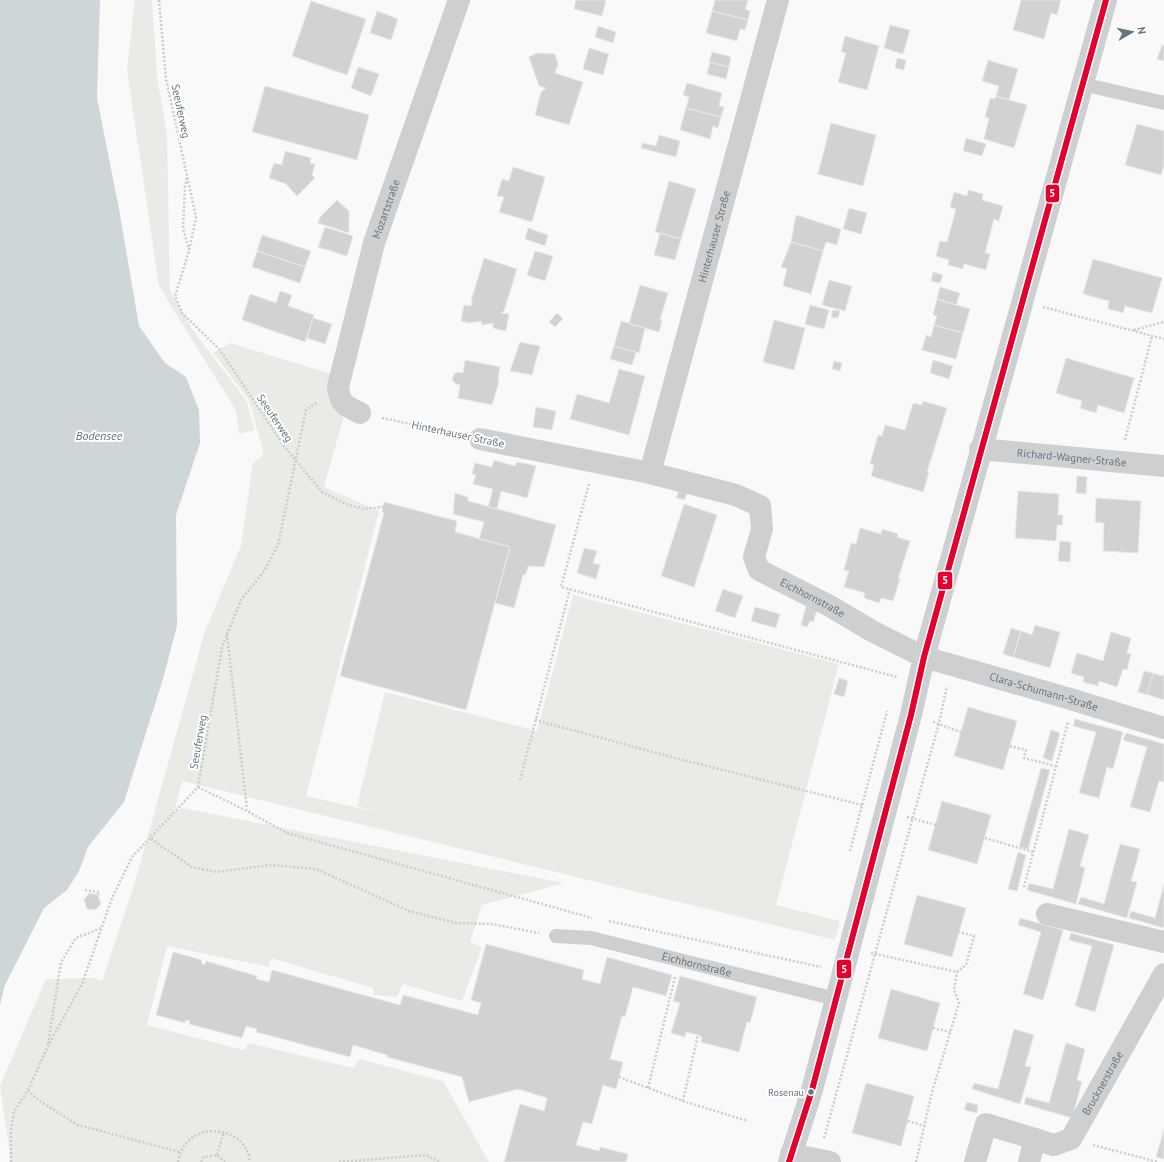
<svg xmlns="http://www.w3.org/2000/svg" width="1164" height="1162" font-family="'PT Sans',sans-serif">
<style>
.green{fill:#e8ebe6}
.water{fill:#ced6d9}
.building{fill:#d0d2d3;stroke:#e8e8e8}
.lines{fill:none;stroke-linecap:round;stroke-linejoin:round}
.path{stroke:#cbcccd;stroke-width:2.5;stroke-dasharray:2 2;stroke-linecap:butt}
.lane{stroke:#cecfd0;stroke-width:14}
.street{stroke:#cecfd0;stroke-width:22}
.bus-1-casing{stroke:#fff;stroke-width:9}
.bus-1{stroke:#e4002b;stroke-width:6}
.bus-dot{fill:#657683;stroke:#fff;stroke-width:1.5}
.labels{text-anchor:middle;stroke-width:4;stroke-linejoin:round;paint-order:stroke}
.bus-label{font-size:10px;fill:#657683;stroke:#fff;text-anchor:end}
.street-label{font-size:11px;fill:#657683;stroke:#fff}
.water-label{font-size:12px;font-style:italic;fill:#60757c;stroke:#fff}
.line-badge{stroke:#fff;stroke-width:1.5}
.badge-label{font-size:11px;text-anchor:middle;font-weight:bold;fill:#fff}
</style>
<rect width="100%" height="100%" fill="#f9f9f9"/>
<!-- green -->
<path class="green" d="M135,0H152L157,77L167,135L170,290L192,329L246,400L255,430L239,434L236,411L159,286L127,70Z
M230,343L331,374L342,409L343,419L324,487L379,511L306,796L387,814L357,806L385,692L537,731L573,595L839,664L776,905L840,921L835,940L182,781L174,812L182,808L564,883L482,905L470,942L482,947L462,1001L403,984L397,997L374,995L373,988L271,958L269,967L167,946L147,1025L244,1050L249,1043L354,1068L359,1059L443,1081L489,1162H11L0,1086L46,979L94,978L102,981L135,882L205,631L241,546L253,463L264,454L249,400L213,353Z"/>
<!-- water -->
<path class="water" d="M0,0H100L97,98L119,209L139,326L165,363L186,377L199,410L200,443L176,515L177,626L163,679L124,802L88,847L79,871L67,890L44,908L5,985L0,1005Z"/>
<!-- building -->
<path class="building" d="M576,0H606L602,16L574,9Z
M715,0H748L745,9L750,11L748,20L712,11Z
M1021,0H1061L1057,15L1051,13L1044,39L1013,30Z
M311,1L366,19L347,75L292,56Z
M377,11L398,19L391,40L370,33Z
M712,11L748,20L745,30L740,29L737,41L706,33Z
M890,25L910,30L903,54L884,48Z
M598,26L616,32L613,43L595,37Z
M845,36L879,46L867,90L838,82L846,53L841,52Z
M1162,45L1164,46V61L1157,59Z
M589,48L609,54L603,75L583,69Z
M712,52L731,57L729,67L709,62Z
M537,53L555,54L558,64L555,73L583,82L569,125L535,115L541,92L546,88L539,86L529,57Z
M897,58L906,60L904,70L895,68Z
M988,60L1018,69L1009,100L996,96L999,86L982,81Z
M710,62L729,67L726,79L707,74Z
M358,67L379,74L371,96L351,88Z
M687,83L722,93L719,106L724,107L721,117L686,108L689,97L683,95Z
M265,86L369,115L357,160L252,132Z
M996,96L1027,105L1014,148L984,139L989,118L985,117L990,98L995,99Z
M686,108L721,117L718,128L713,126L710,139L680,130Z
M831,123L876,135L863,186L818,174Z
M1137,124L1164,131V165L1161,175L1125,165Z
M659,135L680,141L676,157L641,148L643,143L656,146Z
M966,138L986,144L982,156L963,151Z
M285,151L311,158L310,163L315,164L312,175L315,178L297,196L286,184L269,178L274,163L282,165Z
M513,167L545,177L532,222L499,212L504,197L497,196L502,179L509,181Z
M669,181L696,189L681,239L655,232Z
M968,190L983,194L982,200L1003,206L999,221L994,219L985,253L990,254L986,270L964,264L963,269L948,265L949,260L936,256L940,241L947,242L956,209L950,207L954,192L967,196Z
M337,200L349,211V233L318,223L320,217Z
M849,208L867,213L861,234L843,229Z
M796,215L840,229L841,230L837,245L826,242L823,251L791,242Z
M325,227L353,236L347,256L318,247Z
M528,228L548,235L545,246L525,239Z
M660,233L681,239L675,260L654,255Z
M262,235L311,251L305,267L257,251Z
M791,242L823,251L811,294L783,286L787,269L781,267Z
M257,251L305,267L300,283L252,267Z
M535,251L553,256L545,281L527,275Z
M484,258L517,269L504,311L501,313L509,314L506,331L493,328V323L482,325L481,321L469,323L461,321L464,305L471,306L472,302L471,301Z
M1093,259L1162,278L1152,313L1125,306L1123,313L1120,312L1108,309L1109,301L1083,294Z
M933,272L943,275L940,283L931,281Z
M829,280L852,286L845,311L822,305Z
M640,285L668,293L660,320L662,321L659,332L629,324Z
M940,287L960,293L956,305L937,299Z
M280,291L292,295L288,306L314,315L305,342L242,320L250,294L276,303Z
M937,299L970,309L963,333L934,325L937,316L933,315Z
M810,305L829,310L824,329L805,324Z
M833,310L840,311L838,318L831,317Z
M557,313L563,319L555,327L549,322Z
M313,318L332,324L325,344L307,338Z
M774,320L805,328L794,370L763,362Z
M621,321L645,328L639,353L614,346Z
M934,325L963,333L956,359L922,350L926,335L931,337Z
M520,342L540,346L532,375L510,371Z
M614,346L636,352L632,365L610,359Z
M1066,358L1134,378L1124,413L1098,405L1096,413L1080,408L1082,401L1056,393Z
M465,360L500,367L498,379L499,382L492,405L458,398L460,385L456,384L452,380L454,374L458,372L463,373Z
M933,360L953,366L949,379L930,373Z
M834,361L842,363L840,371L832,369Z
M619,369L645,376L629,435L570,419L577,394L609,403Z
M923,401L947,408L927,472H929L923,492L871,476L874,465L870,464L878,435L882,436L885,425L905,430L913,403L922,405Z
M536,407L556,411L552,430L533,427Z
M494,460L515,466L517,462L536,466L527,498L501,491L497,509L488,507L493,489L473,484L476,475L472,474L475,463L492,467Z
M1077,476L1087,477L1086,494L1076,493Z
M679,490L687,492L685,500L676,498Z
M1018,491L1059,494L1058,515H1063L1062,525H1057L1056,541L1015,538Z
M455,493L468,497V501L556,525L544,567L528,566L526,574L523,575L514,608L495,603L510,547L479,539L484,522L453,514Z
M1096,498L1141,501L1138,553L1103,551L1104,523L1095,522Z
M384,502L457,521L455,532L510,547L466,710L340,676L384,513L382,512Z
M684,504L717,515L694,587L661,576Z
M860,528L881,534L882,529L898,534L897,537L910,541L898,579H900L893,601L881,598L879,603L864,598L865,593L844,587L849,571L844,570L851,543L856,544Z
M1060,541L1071,542L1070,562L1058,561Z
M584,548L597,551L593,563L600,565L596,579L577,573Z
M584,548L597,551L593,563L600,565L596,579L577,573Z
M723,589L743,596L735,618L715,611Z
M806,606L817,610L813,622L810,621L807,627L801,625Z
M755,607L780,614L776,628L751,621Z
M1035,625L1060,632L1050,668L1013,657L1021,631L1032,635Z
M1011,628L1021,631L1013,657L1003,654Z
M1111,632L1131,638L1127,653L1131,654L1127,670L1123,669L1117,687L1099,681L1098,686L1083,682L1084,677L1071,673L1077,653L1103,661Z
M1144,671L1153,673L1147,695L1138,692Z
M1144,671L1163,676L1164,674V700L1138,692Z
M839,678L848,681L844,697L834,694Z
M968,707L1017,721L1003,770L954,756Z
M1075,719L1123,732L1113,769L1107,767L1099,798L1079,793L1096,732L1073,726Z
M1051,730L1060,733L1052,761L1043,758Z
M1126,733L1164,744V782L1159,781L1150,812L1130,807L1147,747L1123,740Z
M1041,768L1050,770L1028,849L1019,847Z
M942,801L991,815L977,864L928,850Z
M1069,829L1089,835L1080,866L1085,868L1076,904L1027,890L1029,883L1053,889Z
M1120,844L1140,849L1131,881L1137,882L1127,918L1078,904L1081,897L1104,904Z
M1018,852L1026,855L1017,891L1008,889Z
M1164,884V928L1129,918L1131,911L1155,918Z
M89,893L98,895L101,904L95,910L87,909L84,900Z
M917,895L966,908L952,957L904,944Z
M1020,918L1063,930L1043,1000L1023,994L1041,932L1018,925Z
M1071,933L1114,945L1095,1012L1075,1006L1092,946L1069,940Z
M486,944L584,970L582,979L600,984L607,957L672,975L666,996L633,987L625,1017L622,1016L610,1059L623,1062L616,1089L603,1085L592,1124L583,1122L576,1145L599,1151L600,1147L628,1154L626,1162H504L520,1104L544,1111L547,1098L518,1089L469,1102L462,1077L387,1057V1055L353,1045L350,1057L256,1032L257,1029L246,1026L242,1038L189,1024L190,1021L186,1020L185,1023L156,1015L173,952L202,960L201,963L205,965L206,961L257,976L256,979L269,982L272,970L400,1005L403,995L478,1015L481,1003L471,1000Z
M680,976L757,997L750,1023L747,1022L739,1052L701,1042L702,1037L698,1035L686,1032L685,1037L671,1033L680,1003L673,1001Z
M891,989L940,1003L927,1051L878,1038Z
M1014,1029L1034,1035L1025,1066L1031,1067L1020,1104L972,1089L974,1083L998,1089Z
M1066,1043L1085,1049L1077,1080L1082,1082L1072,1118L1024,1104L1026,1097L1049,1103Z
M866,1083L914,1096L901,1146L852,1133Z
M967,1102L978,1105L977,1113L964,1110Z
M1164,1129V1159L1156,1157Z"/>
<g class="lines">
<!-- path -->
<path class="path" d="M159,0L166,79L196,217L189,251L175,296L182,313L220,350L284,446L322,492L346,504L363,509L383,507
M187,178L185,187L183,228L189,250
M1043,307L1164,339
M1134,330L1164,322
M382,418L459,434
M1125,440L1152,336
M589,484L561,587L897,677
M227,634L247,810
M535,720L679,759L862,805
M933,722L961,732
M1010,746L1026,750L1024,758L1055,766
M188,763L201,767
M190,764L195,754L203,755
M520,780L570,589
M198,787L247,811L287,833L592,918
M907,817L936,825
M985,838L1033,852
M151,839L192,867L217,872L271,865L316,869L409,911L456,923L492,924L539,933
M850,851L887,711
M1024,887L1068,722
M85,890L99,892L98,895
M609,921L821,967
M871,953L957,972L966,965L974,936L959,932
M933,1028L950,1032
M48,1044L61,962L76,938L101,928
M619,1077L683,1101L748,1121
M648,1088L675,977
M28,1090L38,1100L78,1125L180,1152
M683,1101L698,1035
M908,1121L925,1126
M824,1138L939,723L947,686
M1093,1145L1158,1162
M217,1155L224,1132
M11,1162V1129L14,1112L28,1090L48,1046L82,984L112,898L132,857L198,787L222,647L241,600L264,571L278,545L306,410L318,402
M178,1162C185,1118 247,1124 250,1162
M201,1162L204,1157L217,1155L225,1162
M339,1162L426,1155L439,1162
M916,1162L932,1092L959,1003L954,989L957,972"/>
<!-- lane -->
<g class="lane">
<path d="M1082,84L1164,103"/>
<path id="s1" d="M556,936L591,938L836,999"/>
</g>
<!-- street -->
<g class="street">
<path id="s2" d="M360,413C345,406 340,404 338,387L374,243L459,0"/>
<path id="s3" d="M480,439L650,473L736,495L760,506L762,529L754,557L759,570L828,605L872,631L924,657L1074,700L1164,728"/>
<path id="s4" d="M980,449L1164,466"/>
<path id="s5" d="M650,473L778,0"/>
<path d="M1047,914L1164,942"/>
<path d="M791,1154L830,1162"/>
<path d="M789,1162L812,1090L911,715L924,657L1106,0"/>
<path d="M975,1162L986,1124L1035,1139"/>
<path id="s6" d="M1029,1162L1035,1139L1054,1145L1071,1139L1164,974"/>
</g>
<!-- bus-1 casing -->
<g class="bus-1-casing">
<path id="bus-1" d="M789,1162L812,1090L911,715L924,657L1106,0"/>
</g>
<!-- bus-1 -->
<use href="#bus-1" class="bus-1"/>
</g>
<!-- markers -->
<circle class="bus-dot" cx="811" cy="1092" r="3.5"/>
<g class="labels">
<!-- bus labels -->
<g class="bus-label">
<text x="804" y="1096">Rosenau</text>
</g>
<!-- street labels -->
<g class="street-label">
<text transform="translate(181 111) rotate(78)" y="4">Seeuferweg</text>
<text dy="4" stroke="none"><textPath href="#s2" startOffset="221">Mozartstraße</textPath></text>
<text dy="4" stroke="none"><textPath href="#s5" startOffset="245">Hinterhauser Straße</textPath></text>
<text transform="translate(275 418) rotate(56)" y="4">Seeuferweg</text>
<text transform="translate(458 434) rotate(12)" y="4">Hinterhauser Straße</text>
<text dy="4" stroke="none"><textPath href="#s4" startOffset="92">Richard-Wagner-Straße</textPath></text>
<text dy="4" stroke="none"><textPath href="#s3" startOffset="415">Eichhornstraße</textPath></text>
<text dy="4" stroke="none"><textPath href="#s3" startOffset="666">Clara-Schumann-Straße</textPath></text>
<text transform="translate(198 742) rotate(-80)" y="4">Seeuferweg</text>
<text dy="4" stroke="none"><textPath href="#s1" startOffset="144">Eichhornstraße</textPath></text>
<text dy="4" stroke="none"><textPath href="#s6" startOffset="126">Brucknerstraße</textPath></text>
</g>
<!-- water labels -->
<g class="water-label">
<text x="99" y="440">Bodensee</text>
</g>
</g>
<g class="line-badge">
<rect x="1045" y="184" width="15" height="19" rx="4" fill="#e4002b"/>
<rect x="937" y="571" width="16" height="19" rx="4" fill="#e4002b"/>
<rect x="836" y="959" width="16" height="20" rx="4" fill="#e4002b"/>
</g>
<g class="badge-label">
<text x="1052" y="197">5</text>
<text x="945" y="584">5</text>
<text x="844" y="973">5</text>
</g>
<!-- north arrow -->
<g transform="translate(1132 32) rotate(81)" stroke="#ffffff" stroke-width="3" paint-order="stroke">
<path d="M0-3L7 15L0 10L-7 15Z" fill="#657683"/>
<text y="-6" font-size="11" font-weight="bold" text-anchor="middle" fill="#657683">N</text>
</g>
</svg>
